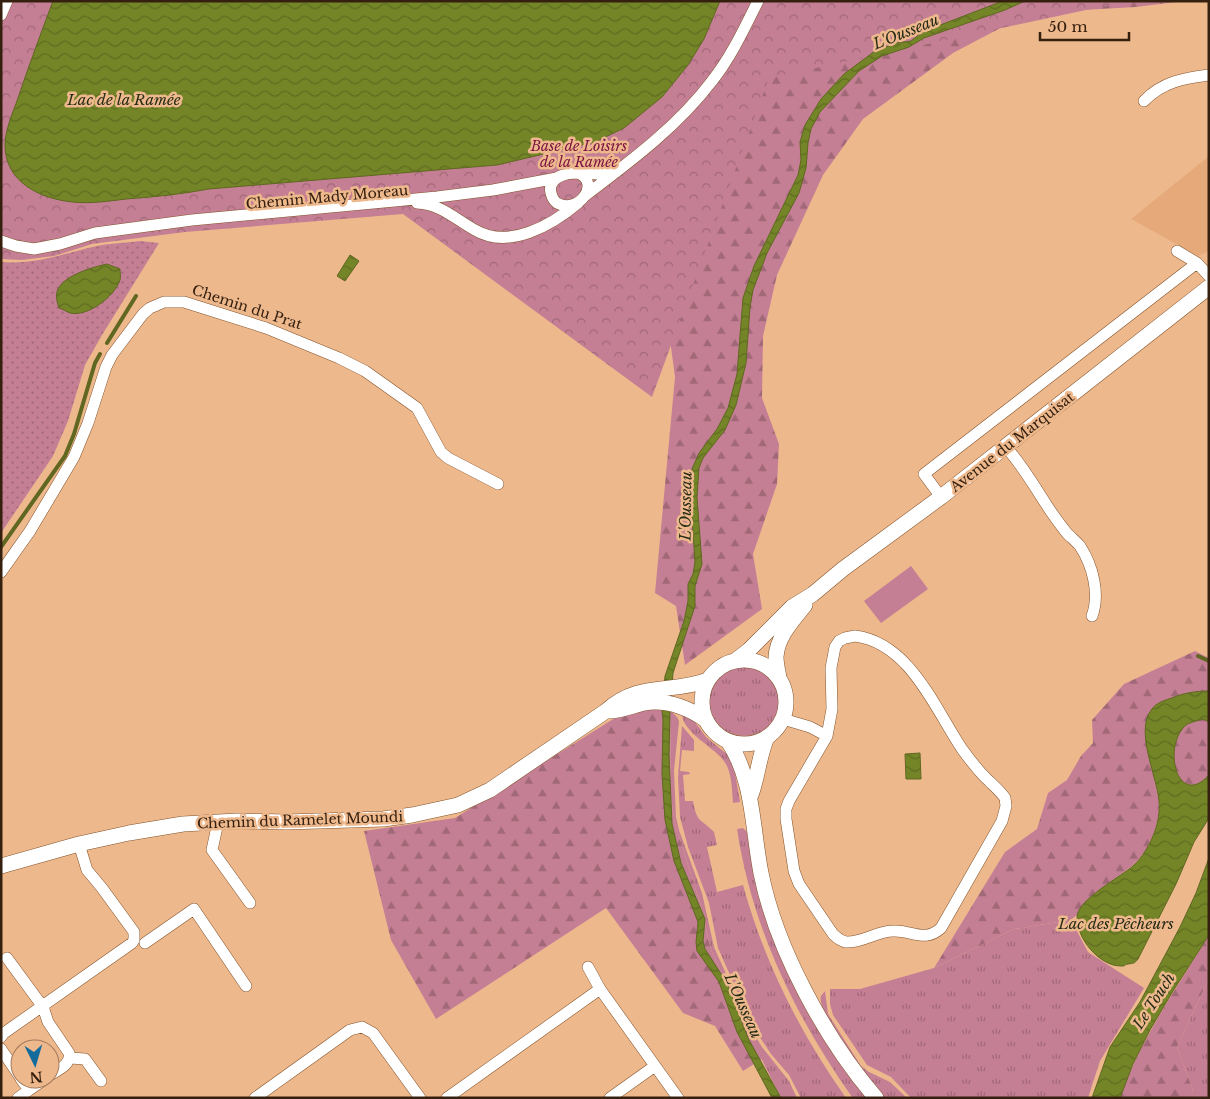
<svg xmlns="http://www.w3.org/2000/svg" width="1210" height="1099" font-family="'Libre Baskerville',serif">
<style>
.built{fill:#e6aa7a}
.grass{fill:url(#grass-tufts)}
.forest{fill:url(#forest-firs)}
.park{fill:url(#park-crowns)}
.garden{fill:url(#garden-dots)}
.pitch{fill:#c57f95}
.water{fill:url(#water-waves);stroke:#606720}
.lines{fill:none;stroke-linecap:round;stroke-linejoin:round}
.stream{stroke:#606720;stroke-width:4}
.street-casing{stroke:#83532a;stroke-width:12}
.secondary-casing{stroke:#83532a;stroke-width:16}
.street{stroke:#fff;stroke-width:11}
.secondary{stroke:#fff;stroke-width:15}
.labels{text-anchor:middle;stroke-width:5;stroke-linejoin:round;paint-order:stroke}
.park-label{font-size:14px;font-style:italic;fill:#7b1142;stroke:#eeb88d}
.street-label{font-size:14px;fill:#35200f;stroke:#eeb88d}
.water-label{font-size:15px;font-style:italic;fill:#272c17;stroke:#eeb88d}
</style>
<defs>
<pattern id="grass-tufts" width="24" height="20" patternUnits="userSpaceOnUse" patternTransform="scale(1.25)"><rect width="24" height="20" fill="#c57f95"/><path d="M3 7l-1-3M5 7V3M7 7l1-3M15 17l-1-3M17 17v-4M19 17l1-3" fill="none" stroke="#a16878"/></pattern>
<pattern id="forest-firs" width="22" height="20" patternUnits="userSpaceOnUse" patternTransform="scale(1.25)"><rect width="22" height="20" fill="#c57f95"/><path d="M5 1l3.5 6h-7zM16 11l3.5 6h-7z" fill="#a16878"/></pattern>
<pattern id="park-crowns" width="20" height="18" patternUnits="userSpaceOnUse" patternTransform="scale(1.25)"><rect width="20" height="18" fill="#c57f95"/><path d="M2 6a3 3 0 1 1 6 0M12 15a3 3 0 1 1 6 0" fill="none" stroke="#a16878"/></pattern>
<pattern id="garden-dots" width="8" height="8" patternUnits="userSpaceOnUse" patternTransform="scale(1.25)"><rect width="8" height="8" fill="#c57f95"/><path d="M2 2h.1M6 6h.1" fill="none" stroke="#a16878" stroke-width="1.8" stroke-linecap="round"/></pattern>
<pattern id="water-waves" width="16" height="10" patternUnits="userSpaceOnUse" patternTransform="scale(1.25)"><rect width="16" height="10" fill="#738527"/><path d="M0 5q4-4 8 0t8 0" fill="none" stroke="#5f6c20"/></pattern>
</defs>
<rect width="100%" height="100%" fill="#eeb88d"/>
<!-- built -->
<path class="built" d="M1209,156V251L1198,256L1131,219Z"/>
<!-- grass -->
<path class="grass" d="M709 701a35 35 0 1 1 70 0a35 35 0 1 1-70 0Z
M671,711L677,717L679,722L674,771L676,817L679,830L702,893L714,947L750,1027L762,1047L789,1081L797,1098H781L747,1030L711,950L700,903L675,824L671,799L670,712Z
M682,714L692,718L706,737L728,755L734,767L740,802L733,803C732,790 732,775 726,764C716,747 683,734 682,714Z
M682,726L694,740V751L682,750L680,771L689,772L690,774L683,775L685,801H693C697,823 700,818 714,832L717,845L707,847L717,892L743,885C765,964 799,1031 846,1098H801L789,1075L771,1054L753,1027L718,948L709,903L688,847L680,817L678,778Z
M743,828L747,832L753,871L790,977L808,1010L868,1098L852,1097C795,1016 752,928 737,829Z
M1071,920L1088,952L1144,988L1100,1061L1088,1098H911L891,1077L867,1065L833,1015L830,1004V989H860L934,968L1014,929Z
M1209,978V1098H1196L1177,1047Z
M825,991L828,1014L861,1066L869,1072L890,1082L907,1098H885C871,1081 816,1015 821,996Z"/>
<!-- forest -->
<path class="forest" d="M857,1H1184L1136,7L1029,13L953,53L863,119L823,175L777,275L763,336L762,398L779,444L777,484L753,554L762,609L685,665L676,606L655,593L675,377L666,310L738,101Z
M1195,651L1209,658V691L1179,695L1160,703L1145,725L1146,738L1159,801V813L1155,831L1146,850L1139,859L1132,866L1095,893L1082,906L1078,914L1071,920L1014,929L934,968L1005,852L1037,829L1048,793L1067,780L1081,756L1093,743L1092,720L1124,684Z
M642,701L662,711L670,712L671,799L675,824L700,903L711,950L747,1030L762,1059L743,1071L715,1026L683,1013L606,908L436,1019L391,940L364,831L455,818Z
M1203,719L1209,722V775C1178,809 1162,748 1185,726C1189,722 1198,721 1203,719Z
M1209,935V978L1177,1047L1196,1098H1120C1141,1038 1176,989 1209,935Z"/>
<!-- park -->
<path class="park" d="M1,1H1128L769,78L652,397L403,214L185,232L92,244L54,256L22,260L1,259Z"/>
<!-- garden -->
<path class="garden" d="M140,241L159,243L102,335L85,365L68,421L53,456L1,533V262C35,265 65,253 97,246C111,243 125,243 140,241Z"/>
<!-- pitch -->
<path class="pitch" d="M911,566L928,589L881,623L864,601Z"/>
<!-- water -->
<path class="water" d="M53,1H720L704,39L688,65L662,97L624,128L595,142L497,165L209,189C182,194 155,197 126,199C109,201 91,204 73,202C40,199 5,182 5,145C5,130 13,112 18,98C29,65 41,33 53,1Z
M1003,1H1025L1005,10L924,38L909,47L882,56L859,71L820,112L811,129L808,143L806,168L799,193L767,253L753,290L750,307L746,363L736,405L725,430L703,458L699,468L697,497L702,564L695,586V606L673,673L670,712L669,756L672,824L681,863L705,919L703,941L705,949L727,983L748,1038L781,1098H772L737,1032L719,982L697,951L696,942L698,922L674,861L665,820L662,774L663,719L662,711L665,676L684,621L688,601V584L693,574L695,562L691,502L692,469L699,453L717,429L728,408L737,374L743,298L754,266L798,175L801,160L800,142L805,125L821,99L844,74L875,51L897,43L911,41L921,33L935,27Z
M350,255L359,261L345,281L337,276Z
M107,264L120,269C120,272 121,277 120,280C114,297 88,317 70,313C67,312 63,309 59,308C57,302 55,295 58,289C65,275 93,267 107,264Z
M1209,691V722L1203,719C1198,721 1189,722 1185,726C1162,748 1178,809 1209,775V818L1194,842L1176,884L1138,959C1134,964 1134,963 1128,964C1123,965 1127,966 1121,966C1099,966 1076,938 1077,916C1079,899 1120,877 1133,866C1143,857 1150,844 1155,831C1158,822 1160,811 1159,801C1157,776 1134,730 1152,709C1156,703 1165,700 1172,698C1183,693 1196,691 1209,691Z
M920,753L921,779H906L905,754Z
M1209,858V935L1173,991L1150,1030L1133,1064L1120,1098H1092L1110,1047L1140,1002L1180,927L1196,893Z"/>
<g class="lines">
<!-- stream -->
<path class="stream" d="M107,343L136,296
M1,547L65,456L74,434L95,363L100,354
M1198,656L1209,661"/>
<!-- street casing -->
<g class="street-casing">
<path id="street" d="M1,15L7,1
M1144,101C1162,82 1184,78 1209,75
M578,173C602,183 578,215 557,203C554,201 552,197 551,193C547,177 566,173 578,173Z
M578,173L598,174L616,172
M586,195C631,161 678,126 712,81C731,57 744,29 758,1
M417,203C441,204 455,219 475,230C509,250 552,225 578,203
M1,241L16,246L34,249L60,244L95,233L192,220L437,197L493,190L557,178
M1177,251L1197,263L1209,276
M1006,447C1022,465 1033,484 1046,504C1052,514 1059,523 1066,532C1070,537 1076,541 1080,546C1093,566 1100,594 1092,616
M941,497L924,474L1197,263
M1,572L30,531L74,457L88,423L106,367L112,355L143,314L150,308L164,302H184L266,328L339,358L365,371L417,408L441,452L448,458L498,484
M855,636C910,643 935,709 962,749C970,760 979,772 989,781C995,787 1000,791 1005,798L1006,806L1002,821L941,928C925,943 912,930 893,931C877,931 862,943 846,942C841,941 837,938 833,934L799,884L794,871L786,819V809L789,801L827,736L832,709L831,668L835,647L839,641L845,638Z
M783,719L810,727L827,736
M218,822L212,850L250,903
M145,943L194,909L246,986
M7,958L43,1007L48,1022L69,1053C72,1064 58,1070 50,1075
M588,967L600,989
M1,1037L4,1033L132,943L134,940V932L102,888L87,870L79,844
M1,1049L20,1077
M70,1058L85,1059L101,1081
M21,1079L29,1090L45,1079
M18,1098L29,1090
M255,1098L350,1030L362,1027L373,1033L420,1098
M447,1098L600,989L678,1098
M610,1098L655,1066"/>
</g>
<!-- secondary casing -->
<g class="secondary-casing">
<path id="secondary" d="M736,660L749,650L792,607L813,594L843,569L941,497L1209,287
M702 702a42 42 0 1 1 84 0a42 42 0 1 1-84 0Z
M779,678C778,671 776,664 776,657C777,637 793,620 805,605
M610,711C622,710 632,706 644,703C667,699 687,707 706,720
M728,741C754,780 752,828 761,873C776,949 826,1040 876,1098
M751,795C758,776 759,756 767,737
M1,866L79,844L129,833L183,824L237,821L286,822L383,819L412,815L458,805L490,790L606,711C639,681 671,694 708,680"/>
</g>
<!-- street -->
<use href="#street" class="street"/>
<!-- secondary -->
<use href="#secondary" class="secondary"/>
</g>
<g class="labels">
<!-- park labels -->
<g class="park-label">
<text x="579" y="151">Base de Loisirs<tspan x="579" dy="16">de la Ramée</tspan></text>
</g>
<!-- street labels -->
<g class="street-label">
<text transform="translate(327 197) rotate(-5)" y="5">Chemin Mady Moreau</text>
<text transform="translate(247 307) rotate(18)" y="5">Chemin du Prat</text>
<text transform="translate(1012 442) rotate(-38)" y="5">Avenue du Marquisat</text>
<text transform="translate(300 820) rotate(-2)" y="5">Chemin du Ramelet Moundi</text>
</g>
<!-- water labels -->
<g class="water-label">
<text transform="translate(906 32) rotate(-22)" y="5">L'Ousseau</text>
<text x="124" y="105">Lac de la Ramée</text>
<text transform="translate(686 506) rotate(-89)" y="5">L'Ousseau</text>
<text x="1116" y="929">Lac des Pêcheurs</text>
<text transform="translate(1154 1001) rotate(-57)" y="5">Le Touch</text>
<text transform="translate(743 1006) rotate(66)" y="5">L'Ousseau</text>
</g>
</g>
<!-- border -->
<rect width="1210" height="1099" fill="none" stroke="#35200f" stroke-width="5"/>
<!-- north arrow -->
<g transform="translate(35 1064) rotate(175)"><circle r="24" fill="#eeb88d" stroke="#a47b5b"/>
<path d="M0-4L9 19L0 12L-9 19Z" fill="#156c9c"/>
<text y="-8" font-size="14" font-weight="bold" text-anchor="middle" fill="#35200f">N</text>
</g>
<!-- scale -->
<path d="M1040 32v8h89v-8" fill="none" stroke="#35200f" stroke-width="2.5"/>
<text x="1048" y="32" font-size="15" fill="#35200f" stroke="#eeb88d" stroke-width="4" paint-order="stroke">50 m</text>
</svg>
